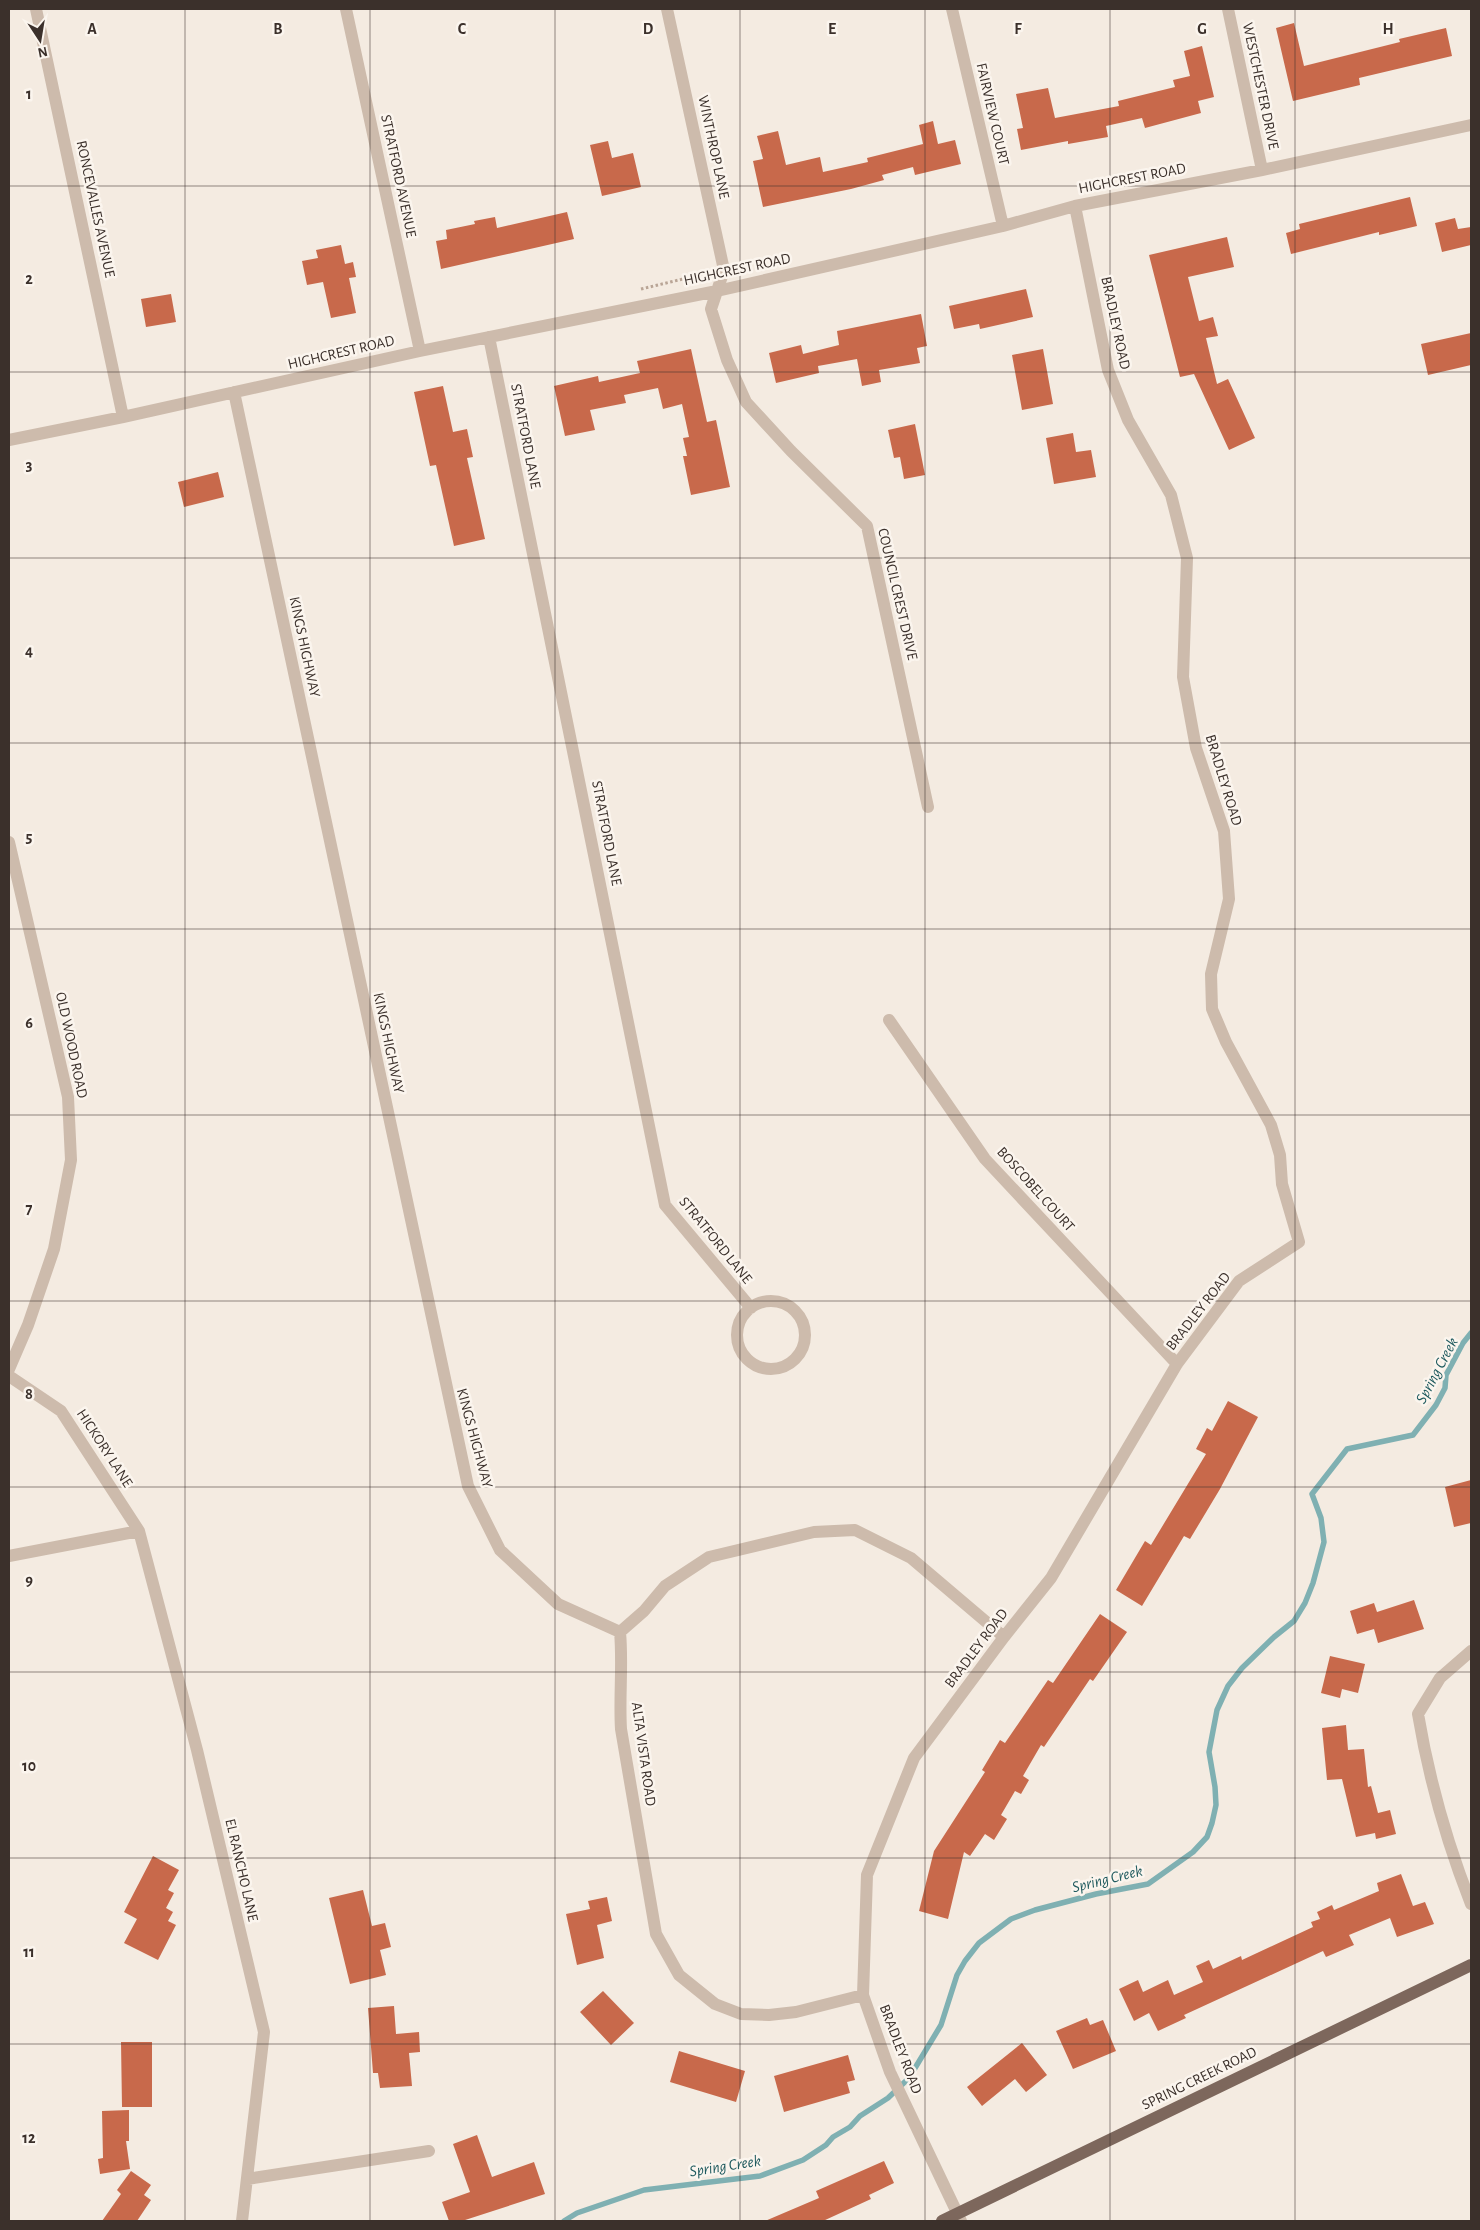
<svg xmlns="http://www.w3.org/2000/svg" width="1480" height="2230" font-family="'Alegreya Sans',sans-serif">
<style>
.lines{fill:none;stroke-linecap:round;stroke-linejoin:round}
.stream{stroke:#7fb0b2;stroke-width:5.5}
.building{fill:#c8694b}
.path{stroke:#b9a596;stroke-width:3;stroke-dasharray:2.5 2.5;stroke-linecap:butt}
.minor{stroke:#cdbbac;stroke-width:12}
.major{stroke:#7d675c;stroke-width:12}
.grid{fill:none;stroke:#3b302b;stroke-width:1;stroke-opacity:0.55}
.labels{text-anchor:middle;stroke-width:5;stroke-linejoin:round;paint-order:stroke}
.street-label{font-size:15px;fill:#3b302b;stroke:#fbf5ee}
.water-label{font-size:16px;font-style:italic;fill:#1f5a5e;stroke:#fbf5ee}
.grid-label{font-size:16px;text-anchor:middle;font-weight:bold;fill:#3b302b;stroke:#fbf5ee;stroke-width:5;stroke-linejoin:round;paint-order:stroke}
</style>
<rect width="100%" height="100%" fill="#f4ebe1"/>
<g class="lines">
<!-- stream -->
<path class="stream" d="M564,2221L577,2213L644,2190L760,2176L803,2160L826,2145L833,2137L850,2127L860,2116L888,2098L909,2078L941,2025L957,1975L965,1961L979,1943L1011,1919L1035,1910L1096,1894L1148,1884L1193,1852L1207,1837L1212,1823L1216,1805L1215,1787L1209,1752L1217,1710L1228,1686L1242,1668L1274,1637L1294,1621L1305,1603L1313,1583L1324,1542L1321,1518L1312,1494L1347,1449L1413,1435L1436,1405L1445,1388L1446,1375L1463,1343L1471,1333"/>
</g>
<!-- building -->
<path class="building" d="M1294,23L1304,66L1400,42L1399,39L1446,28L1452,56L1359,78L1360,85L1293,101L1276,28Z
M1202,46L1214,97L1198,101L1201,113L1145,128L1142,118L1106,126L1108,137L1068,144V141L1021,150L1017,129L1023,128L1016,94L1048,88L1055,118L1119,106L1118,101L1175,87L1173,80L1190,76L1184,51Z
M933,121L938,144L955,140L961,164L915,175L913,167L882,175L884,180L851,189L763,207L753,161L763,159L757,136L778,131L786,165L820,157L823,172L868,162L867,158L923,144L919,125Z
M608,141L612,158L633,153L641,187L602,196L590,145Z
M1410,197L1417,226L1379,235V232L1291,254L1286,233L1300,229L1299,224Z
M567,212L574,239L441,269L436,241L447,239L446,230L475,224L474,221L495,217L497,228Z
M1455,218L1458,229L1471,227V245L1442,252L1435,223Z
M1227,237L1234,267L1188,277L1199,321L1213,317L1218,336L1206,338L1217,384L1228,379L1255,438L1229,450L1194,374L1180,377L1149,255Z
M341,245L345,264L353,262L356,277L349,278L356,313L331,318L323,282L307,285L302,261L318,258L316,250Z
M1026,289L1033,317L980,329L979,324L954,329L949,306Z
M171,294L176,322L146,327L141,299Z
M921,314L927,346L917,348L920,363L879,370L881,382L862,386L857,359L818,366L819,373L776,383L769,353L801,345L803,354L839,345L837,331Z
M1471,333V365L1428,375L1421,344Z
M691,349L707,422L716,420L730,487L691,495L683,456H687L683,438L689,437L682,404L663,409L658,388L624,395L626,403L590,410L595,430L565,436L554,386L598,376L599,382L640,373L637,361Z
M1043,349L1053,404L1022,410L1012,355Z
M443,386L453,432L467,429L473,457L467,458L485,539L454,546L436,465L430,466L414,392Z
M915,424L925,475L904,479L900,457L894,458L888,430Z
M1073,433L1076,452L1091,450L1096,477L1054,484L1046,438Z
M218,472L224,497L184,507L178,482Z
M1228,1401L1258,1417L1220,1489L1190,1539L1184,1536L1142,1606L1116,1590L1145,1541L1151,1545L1206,1454L1196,1449L1207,1428L1212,1431Z
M1471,1480V1523L1454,1527L1445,1487Z
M1414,1600L1424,1629L1378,1643L1374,1629L1357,1634L1350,1611L1374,1603L1377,1612Z
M1100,1614L1127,1632L1093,1681L1090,1679L1044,1747L1041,1745L1023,1776L1029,1780L1021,1794L1015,1791L1001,1815L1007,1819L994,1840L985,1834L970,1856L964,1852L948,1919L919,1911L934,1851L985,1772L982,1770L1000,1740L1005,1743L1048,1680L1053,1683Z
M1330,1656L1365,1664L1358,1693L1342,1689L1340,1698L1321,1693Z
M1346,1725L1348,1750L1364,1749L1368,1787L1371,1786L1378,1813L1390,1810L1396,1834L1376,1839L1375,1833L1356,1837L1342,1779L1327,1780L1322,1728Z
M153,1856L179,1870L168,1890L174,1893L166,1908L173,1912L168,1921L176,1925L158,1960L124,1943L137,1919L124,1912Z
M1401,1874L1413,1906L1425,1902L1434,1924L1397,1937L1390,1918L1349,1935L1354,1945L1326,1957L1323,1951L1184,2015L1186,2018L1158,2031L1149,2013L1134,2021L1119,1989L1138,1980L1143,1992L1168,1980L1174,1995L1203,1982L1196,1966L1209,1960L1213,1969L1241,1956L1242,1960L1313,1927L1311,1922L1320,1919L1317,1912L1332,1905L1334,1910L1379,1891L1377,1883Z
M363,1890L372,1926L385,1923L391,1947L380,1950L386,1975L350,1984L329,1898Z
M607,1897L612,1921L597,1925L604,1958L577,1965L566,1914L590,1909L588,1901Z
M603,1991L634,2023L611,2045L580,2012Z
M394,2006L396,2034L419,2032L420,2052L409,2053L412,2086L380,2088L378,2073H373L368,2008Z
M1087,2018L1090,2025L1103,2020L1116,2051L1073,2069L1056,2031Z
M121,2042H152V2107H122Z
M1022,2043L1047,2075L1026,2092L1015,2079L982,2106L967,2087Z
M679,2051L745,2071L736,2102L670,2082Z
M848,2055L855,2080L847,2082L850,2093L784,2112L774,2076Z
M129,2110V2141H126L130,2169L100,2174L98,2159L103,2158L102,2111Z
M477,2135L492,2177L534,2162L545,2194L462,2221H449L442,2202L470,2192L453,2144Z
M884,2161L894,2183L869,2195L871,2199L823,2221H765L819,2198L816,2191Z
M131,2171L151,2185L144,2195L151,2200L137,2221H102L121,2194L117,2190Z"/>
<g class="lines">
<!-- path -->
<path class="path" d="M641,289L708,273"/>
<!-- minor -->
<path class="minor" d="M36,9L123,417
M346,9L420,351
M667,9L724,270L711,309L727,360L746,402L791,451L867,526L928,807
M952,9L1003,226
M1228,9L1262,170
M489,337L665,1205L751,1308
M234,392L468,1486L500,1550L558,1604L620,1632
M9,440L123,417L420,351L717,291L1003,226L1075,206L1262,170L1471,125
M9,842L68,1097L71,1160L54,1249L28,1325L9,1369
M889,1020L985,1159L1177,1364
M737 1335a34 34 0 1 1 68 0a34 34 0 1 1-68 0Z
M9,1376L61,1411L139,1531L197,1750L264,2032L242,2221
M9,1556L139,1531
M620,1632C623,1664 619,1697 621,1729L656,1934L679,1975L715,2004L741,2014L769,2015L796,2012L863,1995
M620,1632L644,1611L665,1586L709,1557L814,1532L855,1530L911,1558L1004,1637
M1471,1651L1440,1678L1418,1714C1429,1779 1447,1843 1471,1904
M247,2179L429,2151
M961,2221L890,2072L863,1995L867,1875L914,1758L1004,1637L1051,1578L1177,1364L1239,1281L1299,1242L1282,1184L1280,1155L1271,1125L1226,1042L1212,1009L1211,974L1229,899L1224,831L1196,748L1183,677L1187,558L1171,495L1128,420L1108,370L1075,206"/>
<!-- major -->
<path class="major" d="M942,2221L1471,1965"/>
</g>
<!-- grid -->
<path class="grid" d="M185,9V2221M370,9V2221M555,9V2221M740,9V2221M925,9V2221M1110,9V2221M1295,9V2221M9,186H1471M9,372H1471M9,558H1471M9,743H1471M9,929H1471M9,1115H1471M9,1301H1471M9,1487H1471M9,1672H1471M9,1858H1471M9,2044H1471"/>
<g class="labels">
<!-- street labels -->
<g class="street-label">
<text transform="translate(1261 86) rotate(78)" y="5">WESTCHESTER DRIVE</text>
<text transform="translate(993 114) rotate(77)" y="5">FAIRVIEW COURT</text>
<text transform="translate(714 147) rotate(78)" y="5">WINTHROP LANE</text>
<text transform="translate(399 176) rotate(78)" y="5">STRATFORD AVENUE</text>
<text transform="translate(1132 178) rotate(-11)" y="5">HIGHCREST ROAD</text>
<text transform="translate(96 209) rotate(78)" y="5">RONCEVALLES AVENUE</text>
<text transform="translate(737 269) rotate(-12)" y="5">HIGHCREST ROAD</text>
<text transform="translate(1116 323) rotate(78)" y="5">BRADLEY ROAD</text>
<text transform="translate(341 352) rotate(-13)" y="5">HIGHCREST ROAD</text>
<text transform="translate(526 436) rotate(79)" y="5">STRATFORD LANE</text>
<text transform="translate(898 594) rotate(77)" y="5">COUNCIL CREST DRIVE</text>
<text transform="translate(305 647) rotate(78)" y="5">KINGS HIGHWAY</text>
<text transform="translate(1224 780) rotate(73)" y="5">BRADLEY ROAD</text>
<text transform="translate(607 833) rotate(79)" y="5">STRATFORD LANE</text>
<text transform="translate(389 1043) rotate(78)" y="5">KINGS HIGHWAY</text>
<text transform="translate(72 1045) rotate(78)" y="5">OLD WOOD ROAD</text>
<text transform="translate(1036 1189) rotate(48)" y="5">BOSCOBEL COURT</text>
<text transform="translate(716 1240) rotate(51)" y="5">STRATFORD LANE</text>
<text transform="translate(1198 1311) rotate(-52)" y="5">BRADLEY ROAD</text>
<text transform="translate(475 1438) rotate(75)" y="5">KINGS HIGHWAY</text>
<text transform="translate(105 1448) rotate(57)" y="5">HICKORY LANE</text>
<text transform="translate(976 1648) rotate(-53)" y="5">BRADLEY ROAD</text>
<text transform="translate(644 1754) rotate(82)" y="5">ALTA VISTA ROAD</text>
<text transform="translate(242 1870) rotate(77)" y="5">EL RANCHO LANE</text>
<text transform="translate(901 2049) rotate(69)" y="5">BRADLEY ROAD</text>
<text transform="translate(1199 2078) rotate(-26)" y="5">SPRING CREEK ROAD</text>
</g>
<!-- water labels -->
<g class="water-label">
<text transform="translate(1436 1370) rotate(-62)" y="6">Spring Creek</text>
<text transform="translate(1107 1878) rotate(-14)" y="6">Spring Creek</text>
<text transform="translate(725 2165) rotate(-9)" y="6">Spring Creek</text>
</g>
</g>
<g class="grid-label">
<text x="92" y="34">A</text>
<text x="278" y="34">B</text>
<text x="462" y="34">C</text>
<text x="648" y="34">D</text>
<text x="832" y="34">E</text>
<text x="1018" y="34">F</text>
<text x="1202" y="34">G</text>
<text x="1388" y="34">H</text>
<text x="29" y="99">1</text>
<text x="29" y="284">2</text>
<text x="29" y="470">3</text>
<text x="29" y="656">4</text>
<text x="29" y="842">5</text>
<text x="29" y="1028">6</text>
<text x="29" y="1214">7</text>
<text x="29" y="1399">8</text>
<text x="29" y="1585">9</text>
<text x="29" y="1771">10</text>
<text x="29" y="1957">11</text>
<text x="29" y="2143">12</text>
</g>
<!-- border -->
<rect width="1480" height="2230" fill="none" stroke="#3b302b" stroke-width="20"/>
<!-- north arrow -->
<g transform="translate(40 40) rotate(168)" stroke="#fbf5ee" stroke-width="4" paint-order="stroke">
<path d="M0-4L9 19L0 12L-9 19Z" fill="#3b302b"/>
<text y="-8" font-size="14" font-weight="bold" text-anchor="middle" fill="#3b302b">N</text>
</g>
</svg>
